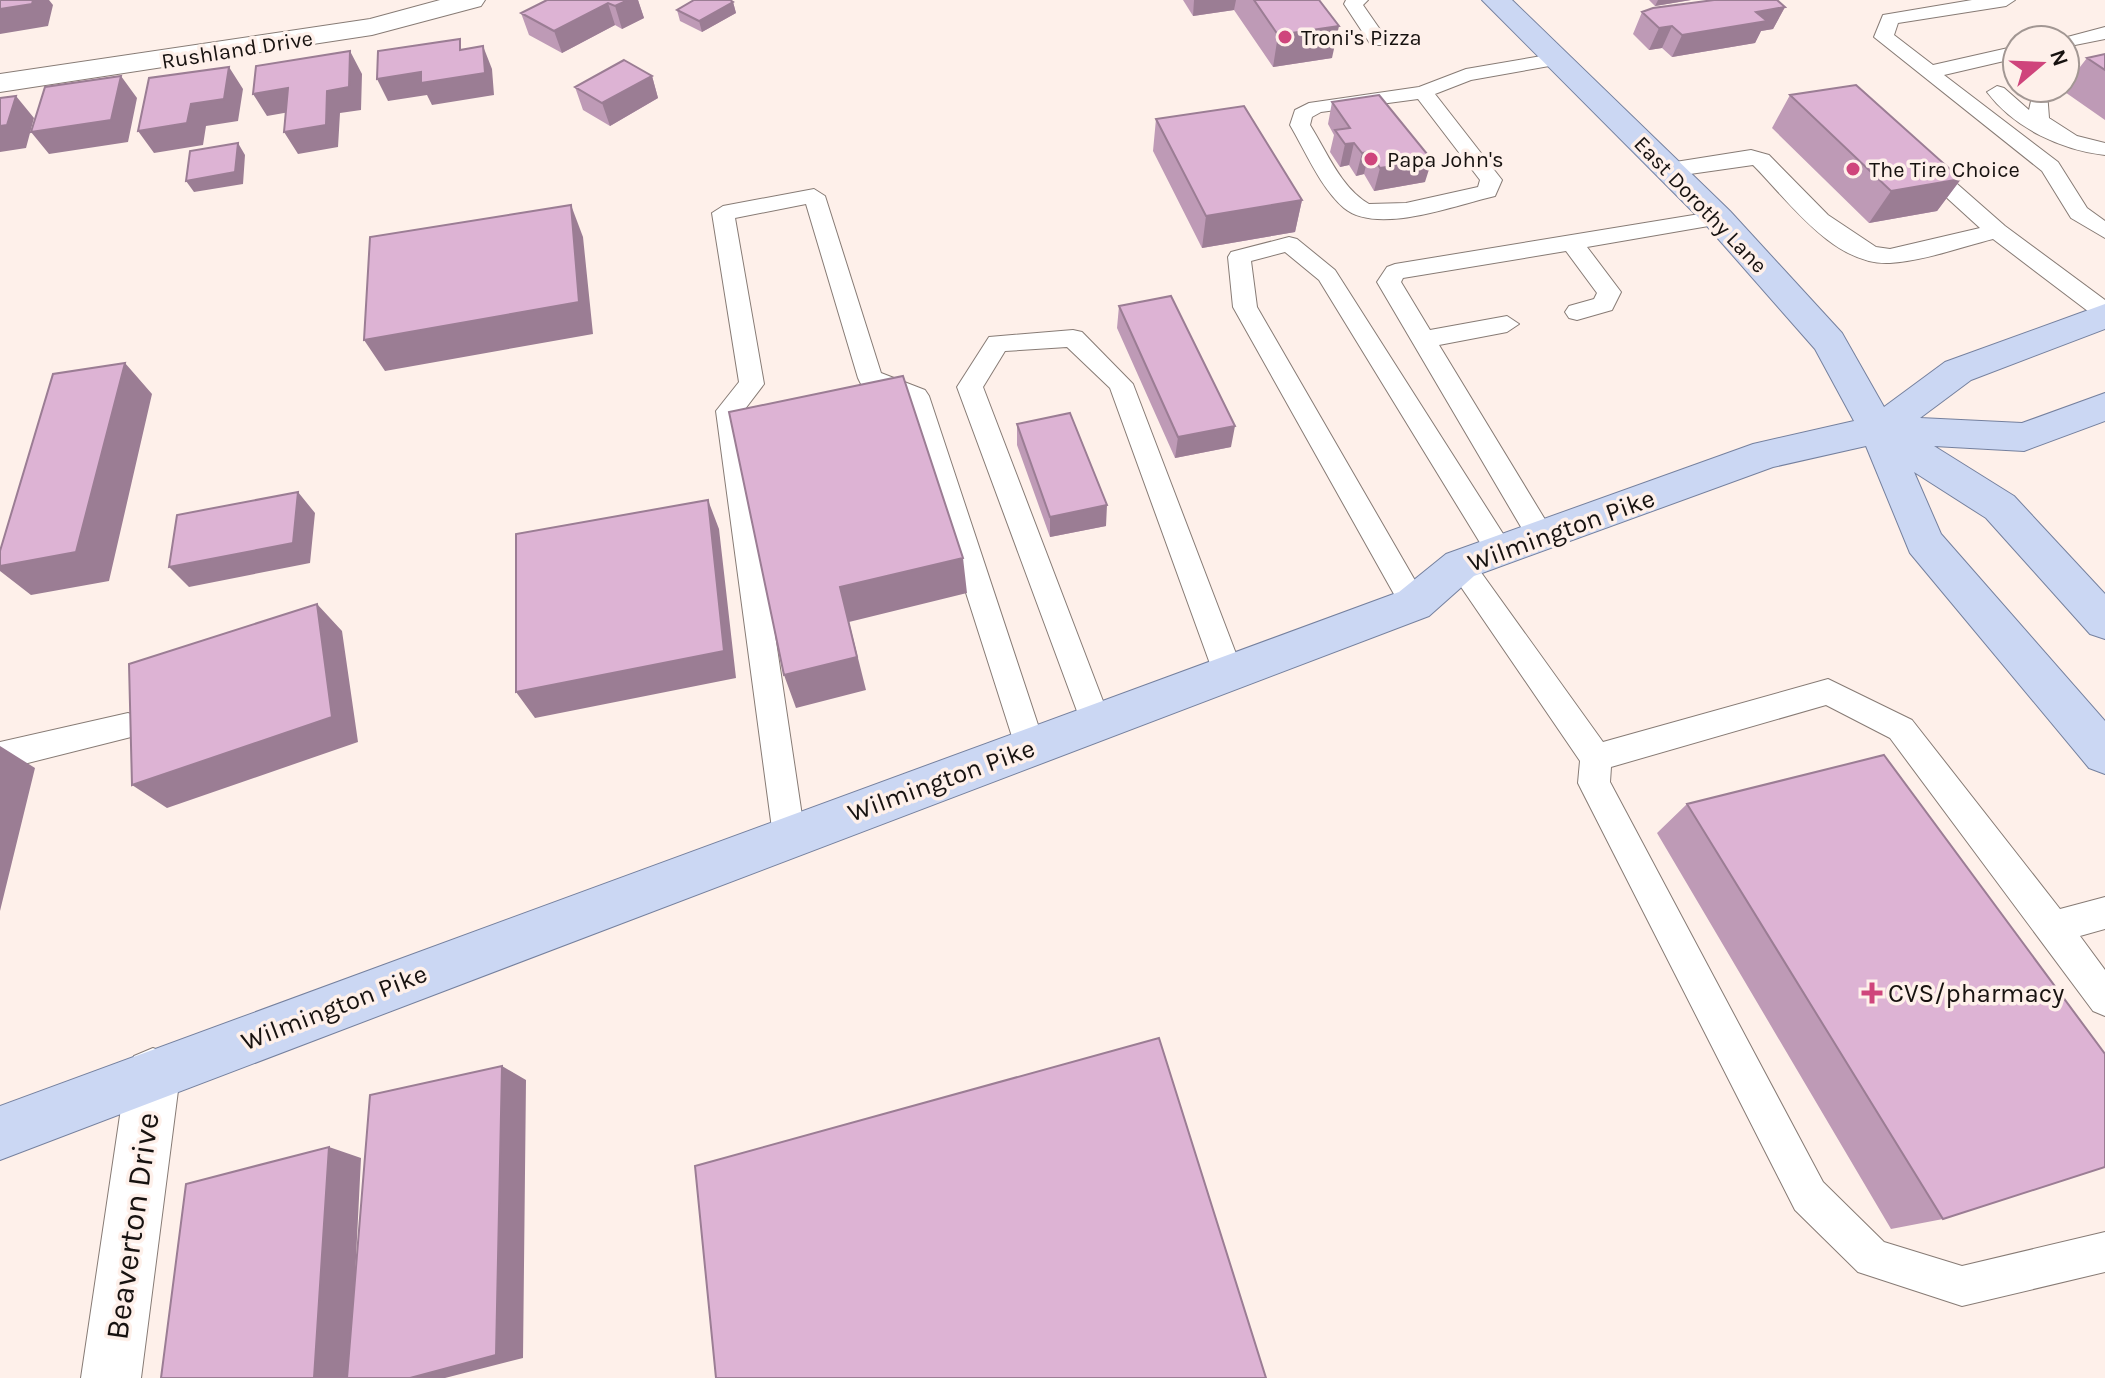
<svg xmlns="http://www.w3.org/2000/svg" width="2105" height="1378" font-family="Karla,sans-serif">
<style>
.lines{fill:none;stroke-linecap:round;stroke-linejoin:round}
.service-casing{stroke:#877b75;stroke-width:2}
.minor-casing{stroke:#877b75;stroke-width:2}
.primary-casing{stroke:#75809e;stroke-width:2}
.service{fill:#fff;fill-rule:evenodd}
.minor{fill:#fff;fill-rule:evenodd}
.primary{fill:#cbd7f3;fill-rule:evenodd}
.wall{fill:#be9ab6}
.shaded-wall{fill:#9b7d94}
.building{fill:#ddb3d4;stroke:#9b7d94;stroke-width:2}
.poi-dot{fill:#cf457c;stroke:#fef0ea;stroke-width:3}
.labels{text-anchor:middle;stroke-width:7;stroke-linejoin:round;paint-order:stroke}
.far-poi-label{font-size:22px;fill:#171210;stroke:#fef0ea;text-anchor:start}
.far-street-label{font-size:22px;fill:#171210;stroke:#fef0ea}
.street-label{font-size:26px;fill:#171210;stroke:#fef0ea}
.poi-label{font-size:26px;fill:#171210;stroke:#fef0ea;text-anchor:start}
.near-street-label{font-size:32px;fill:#171210;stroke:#fef0ea}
</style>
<rect width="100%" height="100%" fill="#fef0ea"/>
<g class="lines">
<!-- service casing -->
<g class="service-casing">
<path id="service" d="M1346,0H1368L1363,5L1388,41L1385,45H1371L1344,4Z
M1972,0H2015L2006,6L1898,23L1894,35L1933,65L2017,46V58L1944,75L2058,162L2087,208L2105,221V238L2071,218L2042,171L1874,37L1883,15Z
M2105,27V39L2065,47V40H2056Z
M1559,53L1569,59L1566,63L1471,80L1435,94L1502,180L1495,196L1483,199C1448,208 1375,234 1344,208C1320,187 1306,152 1290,125L1295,110L1309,103L1419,87L1466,69ZM1418,99L1480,180L1478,187L1406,203L1369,204C1341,188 1327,152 1310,125L1312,117L1321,112Z
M1997,86L2004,88L2029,110L2033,92H2047L2049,118L2077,136L2105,143V155C2061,150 2014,128 1987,92Z
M1751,150L1769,155L1828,215L1876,247L1890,249L1980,228L1912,166L1915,161H1931L2005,226L2105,300V320L2097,318L1993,239C1961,247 1924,261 1890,263C1834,266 1788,200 1753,165L1669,177L1658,170L1669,163Z
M814,189L825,196L881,373L925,390L929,396L1045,746L1041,756L1030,760L1019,756L1015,746L905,402L861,384L858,378L806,204L735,218L764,384L742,413L805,836L800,847L789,851L778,847L773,836L716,411L739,382L712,213L723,206Z
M1718,211L1726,213L1729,218L1726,223L1587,247L1621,292L1612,310L1577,320L1569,318L1565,312L1569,306L1594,299L1597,293L1566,251L1403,278L1401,282L1430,330L1507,316L1519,324L1507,332L1439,345L1555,536L1551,544L1541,547L1531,544L1377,282L1387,267L1395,264Z
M1289,237L1297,239L1335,270L1514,551L1510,559L1500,562L1490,559L1319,280L1285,252L1251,261L1257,307L1424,596L1428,604L1424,612L1414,616L1404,612L1233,307L1228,257L1231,252Z
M1073,330L1082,332L1133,384L1243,672L1239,681L1228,684L1217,681L1213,672L1110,388L1067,347L1005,351L983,387L1111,722L1107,731L1096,735L1085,731L1081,722L957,387L989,337Z
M1460,554L1470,557L1603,742L1828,679L1912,720L2060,909L2105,897V929L2080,936L2105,970V1016L2093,1011L1890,738L1826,705L1611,767L1610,782L1823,1182L1884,1242L1962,1266L2105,1232V1272L1962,1306L1858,1272L1795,1210L1583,793L1578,783L1580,761L1446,565L1450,557Z
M128,713L139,717L143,726L139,735L0,770V742Z"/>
</g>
<!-- minor casing -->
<g class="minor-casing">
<path id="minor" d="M440,0H485L481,6L372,35L0,92V74L370,19Z
M153,1048L172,1056L180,1075L141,1378H81L126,1075L134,1056Z"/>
</g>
<!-- primary casing -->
<g class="primary-casing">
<path id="primary" d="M1482,0H1512L1730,211L1842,333L1884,407L1945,362L2105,304V329L1971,380L1920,418L2022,423L2105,393V421L2024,451L1934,446L2014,496L2105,594V639L2090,634L1986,518L1914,472L1941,534L2105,721V774L2089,768L1910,553L1866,446L1773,467L1474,576L1429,616L0,1160V1106L1399,592L1446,554L1753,444L1854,421L1815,349L1706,225Z"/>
</g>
<!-- service -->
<use href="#service" class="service"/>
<!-- minor -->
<use href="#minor" class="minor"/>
<!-- primary -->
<use href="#primary" class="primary"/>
</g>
<!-- wall -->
<path class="wall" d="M638,0L644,18L622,29L615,25L562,53L529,35L521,13Z
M1183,0H1319L1332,58L1273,67L1234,10L1193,16Z
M1649,0H1691L1655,6Z
M733,2L736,13L702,32L680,21L677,10Z
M1785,7L1773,29L1761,31L1755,43L1672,57L1662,48L1649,50L1633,34L1642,12Z
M2105,54V120L2062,90L2087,58Z
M652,76L658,98L610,126L583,110L575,87Z
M1790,95L1961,179L1937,211L1869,223L1772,128Z
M1332,102L1425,182L1374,191L1364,174L1356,176L1349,165L1340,167L1330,152L1334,135L1328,124Z
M1156,119L1302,200L1295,232L1202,248L1153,151Z
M1119,306L1231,447L1175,458L1117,328Z
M1017,424L1106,526L1050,537L1017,445Z
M1687,804L1943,1219L1891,1229L1657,833Z"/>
<!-- shaded-wall -->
<path class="shaded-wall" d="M33,0H49L53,5L48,26L0,34V9Z
M628,0H638L644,18L622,29L615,6Z
M1194,0H1236L1234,10L1193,16Z
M1658,0H1691L1655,6Z
M733,2L736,13L702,32L699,21Z
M608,3L615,25L562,53L554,31Z
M1785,7L1773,29L1761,31L1755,43L1672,57L1682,35L1756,12Z
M1339,26L1332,58L1273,67L1278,35Z
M1672,26L1662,48L1649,50L1659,28Z
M483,46L492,69L494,95L432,105L427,95L388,101L377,79L421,72Z
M350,51L362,74L361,110L340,113L338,147L298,154L284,132Z
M229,67L243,89L238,121L206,126L203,145L154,153L138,131Z
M121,76L137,98L128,142L49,154L31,132Z
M652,76L658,98L610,126L602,103Z
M288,88L301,110L267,116L253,94Z
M16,96L34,118L26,148L0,152V126Z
M238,143L245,155L243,184L194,192L186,181Z
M1354,143L1349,165L1340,167L1345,144Z
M1369,152L1364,174L1356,176L1362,153Z
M1432,160L1425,182L1374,191L1380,168Z
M1961,179L1937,211L1869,223L1891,191Z
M1302,200L1295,232L1202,248L1206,216Z
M571,205L583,237L593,334L385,371L364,340Z
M125,363L152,394L109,581L31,595L0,571V566Z
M1235,426L1231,447L1175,458L1178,437Z
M298,492L315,513L310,563L189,587L169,567Z
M708,500L719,529L736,678L535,718L516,692Z
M1107,505L1106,526L1050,537V517Z
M963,558L967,593L849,622L866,690L796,708L784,675L840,587Z
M317,604L342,631L358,742L167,808L132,785Z
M0,746L35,768L0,911Z
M502,1066L526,1080L523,1358L445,1378H410Z
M329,1147L361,1158L350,1378H314Z"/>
<!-- building -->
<path class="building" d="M0,0H33L32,4L0,9Z
M547,0H628L615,6L608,3L554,31L521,13Z
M694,0H730L733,2L699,21L677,10Z
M1254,0H1319L1339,26L1278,35Z
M1714,0H1777L1785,7L1756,12L1767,21L1682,35L1672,26L1659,28L1642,12L1653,8Z
M460,39V50L483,46L485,73L421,83V72L377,79L378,51Z
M350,51L349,87L327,91L326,125L284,132L288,88L253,94L256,66Z
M2105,54V70L2087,58Z
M624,60L652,76L602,103L575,87Z
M229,67L224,99L191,104L187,123L138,131L149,78Z
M121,76L111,120L31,132L45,87Z
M1856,85L1961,179L1891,191L1790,95Z
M1379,95L1432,160L1380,168L1369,152L1362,153L1354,143L1345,144L1335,130L1350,128L1332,102Z
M16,96L7,125L0,126V98Z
M1244,106L1302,200L1206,216L1156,119Z
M238,143L235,172L186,181L190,151Z
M571,205L579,302L364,340L370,237Z
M1171,296L1235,426L1178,437L1119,306Z
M125,363L76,552L0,566V551L53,374Z
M903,376L963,558L840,587L857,657L784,675L729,412Z
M1070,413L1107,505L1050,517L1017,424Z
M298,492L293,543L169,567L177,515Z
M708,500L724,651L516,692V534Z
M317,604L332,717L132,785L129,664Z
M1884,755L2105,1054V1167L1943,1219L1687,804Z
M1159,1038L1266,1378H716L695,1166Z
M502,1066L496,1355L410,1378H347L370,1095Z
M329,1147L314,1378H161L186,1184Z"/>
<!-- markers -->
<g class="poi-dot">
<circle cx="1285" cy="37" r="8"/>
<circle cx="1371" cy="159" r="8"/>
<circle cx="1853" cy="169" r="8"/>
<path d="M1868 981h8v8h8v8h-8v8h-8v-8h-8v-8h8z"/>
</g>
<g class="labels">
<!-- far-poi labels -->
<g class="far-poi-label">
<text x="1301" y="45">Troni's Pizza</text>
<text x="1387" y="167">Papa John's</text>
<text x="1869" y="177">The Tire Choice</text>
</g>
<!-- far-street labels -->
<g class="far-street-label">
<text transform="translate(237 49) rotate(-9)" y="8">Rushland Drive</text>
<text transform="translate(1701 204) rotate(46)" y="8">East Dorothy Lane</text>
</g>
<!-- street labels -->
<g class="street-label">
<text transform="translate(1561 530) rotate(-20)" y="9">Wilmington Pike</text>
<text transform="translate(941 780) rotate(-20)" y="9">Wilmington Pike</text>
<text transform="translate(334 1007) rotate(-21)" y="9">Wilmington Pike</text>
</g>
<!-- poi labels -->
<g class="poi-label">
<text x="1888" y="1002">CVS/pharmacy</text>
</g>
<!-- near-street labels -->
<g class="near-street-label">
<text transform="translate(132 1226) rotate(-82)" y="11">Beaverton Drive</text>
</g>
</g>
<!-- north arrow -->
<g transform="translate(2041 64) rotate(71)"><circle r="38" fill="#fef0ea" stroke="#a29793" stroke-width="2"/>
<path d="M0-6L14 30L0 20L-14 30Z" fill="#cf457c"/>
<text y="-12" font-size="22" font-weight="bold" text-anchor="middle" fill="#171210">N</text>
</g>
</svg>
